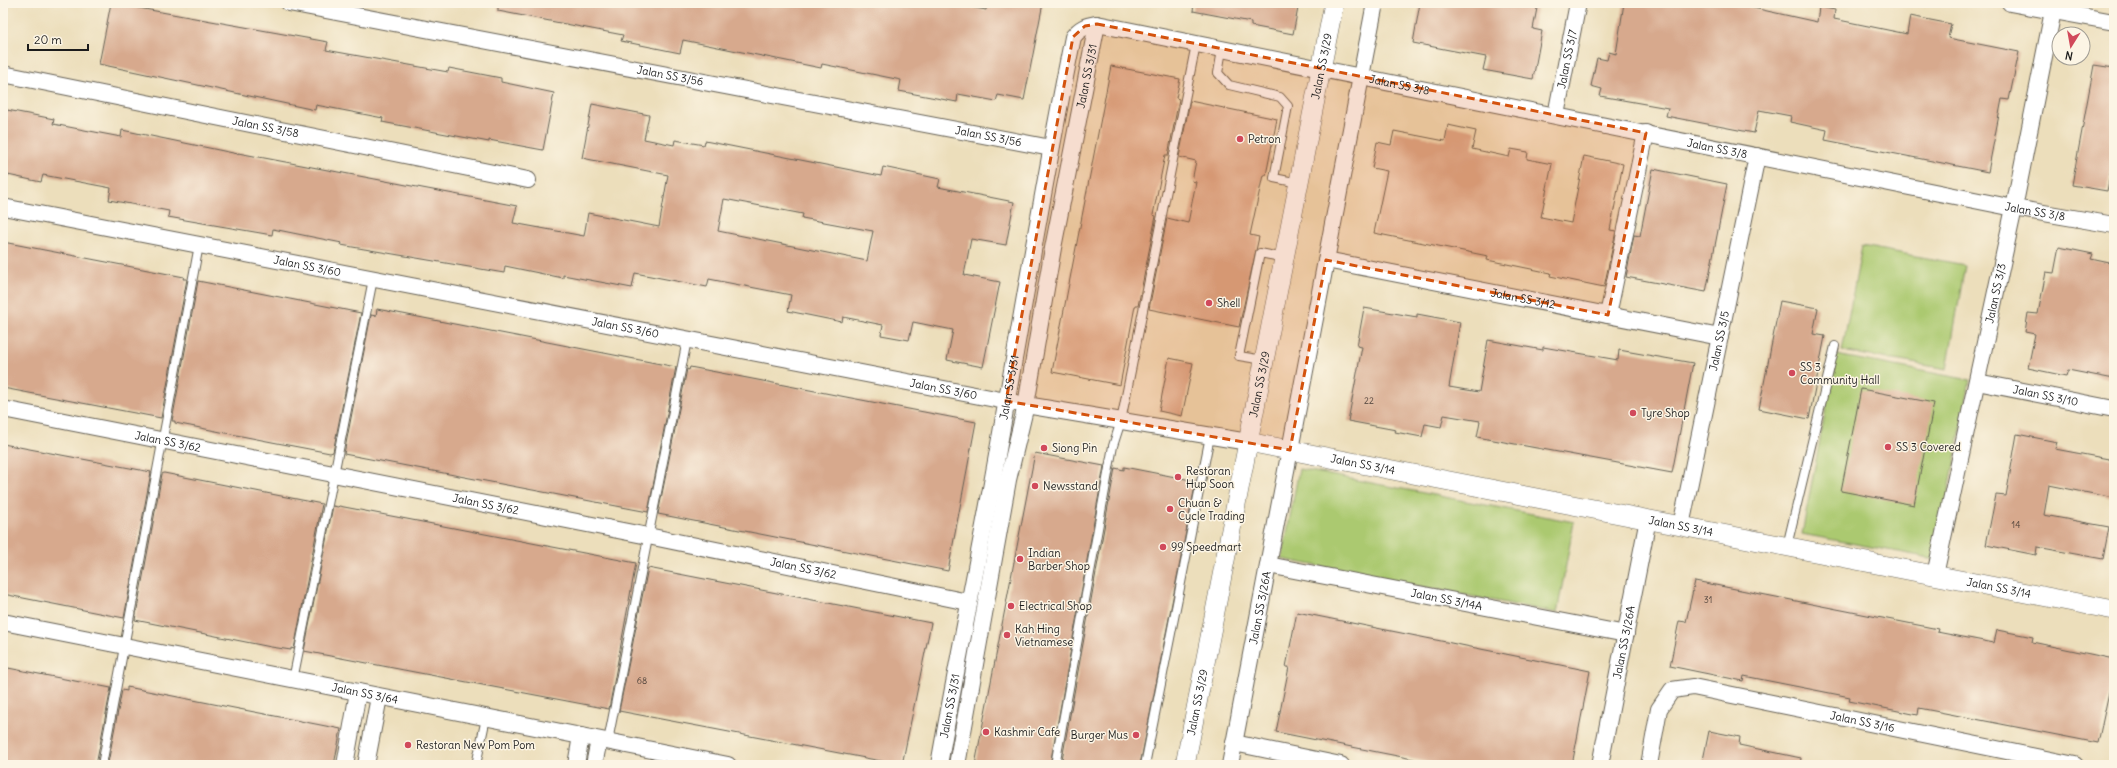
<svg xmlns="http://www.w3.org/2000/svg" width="2117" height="768" font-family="Delius,sans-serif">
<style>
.green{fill:#abc970;stroke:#647246}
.building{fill:#d7a98d;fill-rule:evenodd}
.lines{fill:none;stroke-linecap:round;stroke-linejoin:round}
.service-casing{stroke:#656054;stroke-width:10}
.minor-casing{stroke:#656054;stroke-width:18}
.tertiary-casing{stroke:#656054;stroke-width:20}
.service{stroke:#fff;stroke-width:8}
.minor{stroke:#fff;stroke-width:16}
.tertiary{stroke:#fff;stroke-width:19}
.marked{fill:#d4530e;fill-opacity:0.2;stroke:#d4530e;stroke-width:3;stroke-dasharray:8 5;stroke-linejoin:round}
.poi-dot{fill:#d1495b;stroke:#fcf5e5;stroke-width:1.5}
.labels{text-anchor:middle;stroke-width:3;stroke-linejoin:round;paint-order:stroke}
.number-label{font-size:9px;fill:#4b3f38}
.street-label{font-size:11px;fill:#1c1c1c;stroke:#fcf5e5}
.poi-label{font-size:11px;fill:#1c1c1c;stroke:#fcf5e5;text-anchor:start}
</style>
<rect width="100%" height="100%" fill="#fcf5e5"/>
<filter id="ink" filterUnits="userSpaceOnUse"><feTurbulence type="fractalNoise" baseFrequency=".025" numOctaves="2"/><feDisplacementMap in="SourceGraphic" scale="8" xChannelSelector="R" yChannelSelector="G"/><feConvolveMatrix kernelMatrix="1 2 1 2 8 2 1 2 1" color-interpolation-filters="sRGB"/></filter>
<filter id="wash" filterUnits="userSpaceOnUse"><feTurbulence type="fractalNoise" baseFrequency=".012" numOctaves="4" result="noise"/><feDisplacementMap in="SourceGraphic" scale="16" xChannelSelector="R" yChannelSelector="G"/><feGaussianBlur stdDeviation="0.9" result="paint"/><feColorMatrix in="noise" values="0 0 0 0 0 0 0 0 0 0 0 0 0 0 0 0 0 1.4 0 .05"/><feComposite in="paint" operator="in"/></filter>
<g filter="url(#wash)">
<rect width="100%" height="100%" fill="#ecdebb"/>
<!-- green -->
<path class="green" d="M1862,246L1965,265L1947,369L1842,351Z
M1836,355L1970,380L1936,559L1802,534Z
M1299,469L1574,522L1557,613L1282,559Z"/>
<g id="blocks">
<!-- building -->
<path class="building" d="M111,3L328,42L326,50L448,72L449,68L501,78V82L554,93L543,150L489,140V142L382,122L383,118L316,105L315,110L99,64Z
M498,3H949L986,10L987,3H1043L1024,100L998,95L996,101L958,94L957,102L899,91L901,80L822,64L821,68L683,40L680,53L621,41L623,35L498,11Z
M1194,3H1299L1293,34L1251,26V22L1193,11Z
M1420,3H1538L1533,29L1542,31L1533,79L1483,70L1486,57L1413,43Z
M1624,3H1750L1749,7L1817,22L1819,7L1835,10L1834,19L1907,34L1910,16L1951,24L1948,38L2019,52L2009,100L2002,99L1988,172L1825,140L1827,130L1790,122L1791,116L1759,110L1754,133L1666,116L1668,108L1600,96L1602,89L1591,86L1597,58L1607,60L1609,52L1616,54Z
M2094,65L2114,68V154L2107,191L2072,185Z
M1111,66L1180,79L1176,98L1179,99L1168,155H1165L1153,215L1156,216L1138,306H1135L1120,385L1052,372Z
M1190,101L1277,119L1266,175H1263L1250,235L1259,237L1239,327L1149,309L1167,218L1188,223L1196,182L1192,181L1196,161L1179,157Z
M592,104L649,115L644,139L674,145L675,140L704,145L705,141L881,176L883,167L940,179L938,187L1014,202L1006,245L971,239L964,275L1000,282L983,367L947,360L953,330L913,322L909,340L881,335L883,325L843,317L842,322L788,311L791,295L709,279L707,287L635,273L632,288L563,275V278L505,266L504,273L341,245L342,243L273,229L272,235L168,217L169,211L109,200L111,188L43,175L41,182L3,174V131L7,110L54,119L53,124L121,137L122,130L238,154V153L517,206L513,223L584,236L588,213L659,227L668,175L582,158ZM724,199L803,214L802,218L873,231L867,261L718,231Z
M1448,125L1476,131L1472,149L1509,157L1511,149L1528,152L1527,159L1552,164L1541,217L1571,223L1584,156L1623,164L1610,230L1616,231L1604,287L1550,276L1551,273L1487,260L1488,256L1374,233L1387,171L1372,168L1377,142L1391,145L1394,131L1445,141Z
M1653,169L1727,184L1706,292L1626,277L1634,235L1640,236Z
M3,242L184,277L183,279H187L161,418L3,388Z
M2059,247L2093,254L2091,259L2114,264V379L2068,370L2066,376L2028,368L2035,334L2025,332L2028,313L2038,314L2046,272L2054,273Z
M198,281L361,313L333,452L330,453L272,442L175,423V421H172Z
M1780,301L1818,308L1813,334L1825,336L1809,419L1759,409Z
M1364,308L1417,317V314L1460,322L1449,387L1479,392L1488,340L1543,350V347L1618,360L1619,350L1693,363L1672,473L1477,437L1480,421L1444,415L1441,427L1425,424L1422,437L1395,432L1396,430L1348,421L1362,347L1357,346Z
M377,309L676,367L648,512L344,454L371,315L376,316Z
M1169,358L1193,363L1182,416L1159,411Z
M690,367L976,422L948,571L658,514L687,369L689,370Z
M1861,389L1934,403L1914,505L1841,491Z
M2017,434L2057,442L2055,449L2114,460V498L2049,485L2044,515L2109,527L2103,559L2037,547L2036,555L1986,545L1996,495L2006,496Z
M3,444L151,472L124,618L3,594Z
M1035,453L1104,466L1050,765H975Z
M1124,467L1196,481L1140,765H1061L1115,468L1124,470Z
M164,473L322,504L294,649L291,648V650L271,647L135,620L162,474Z
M333,506L338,507L339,506L636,563L609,709L304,651Z
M648,568L931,623L902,765L619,711Z
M1695,581L1938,629L1937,632L1994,643L1997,630L2033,637L2032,642L2114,659V669L2098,743L1919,708L1918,715L1849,701L1850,697L1744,676L1743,681L1670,666L1679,621L1686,622Z
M1297,612L1590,671L1572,765H1443L1276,732L1289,667H1286Z
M3,667L111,688L96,765H3Z
M127,687L341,729L334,765H119L108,763L122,690L127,691Z
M1709,731L1740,737L1739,745L1801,758L1800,765H1702Z"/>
</g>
</g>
<g filter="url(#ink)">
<use href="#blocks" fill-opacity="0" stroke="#656054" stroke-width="1"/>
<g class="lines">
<!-- service casing -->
<g class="service-casing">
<path id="service" d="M1222,50L1218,73L1229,85L1280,97L1288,106L1274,178L1299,183
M1264,360L1239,356L1260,253L1285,258
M1787,546L1835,346
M293,680L373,279
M608,741L687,340
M102,765L199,245
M476,765L486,718
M1055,765L1113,446L1121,421L1196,44
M1145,765L1210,436"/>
</g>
<!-- minor casing -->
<g class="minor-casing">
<g id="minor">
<path id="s1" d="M289,3L1051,148"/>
<path d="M2010,3L2114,22"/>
<path id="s2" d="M3,74L528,180"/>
<path id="s3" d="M1556,115L1578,3"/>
<path id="s4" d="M3,207L1026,405L1248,442"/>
<path id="s5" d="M1326,260L1720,337"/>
<path d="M1608,315L1646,133"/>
<path id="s6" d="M1977,382L2114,409"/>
<path id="s7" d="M3,409L648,536L968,602"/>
<path id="s8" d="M1681,526L1757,156"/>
<path id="s9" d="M1268,565L1626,634"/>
<path id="s10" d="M1935,575L2014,208L2053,11"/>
<path id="s11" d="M3,622L728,765"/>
<path d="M1234,743L1341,765"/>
<path d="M345,765L358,692"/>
<path d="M366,765L379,697"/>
<path d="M576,765L581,736"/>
<path d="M594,765L599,740"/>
<path id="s12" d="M939,765C955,675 973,585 990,494C1018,342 1042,189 1073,37C1080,28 1085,26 1097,24L2014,208L2114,225"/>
<path id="s13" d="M957,765L1008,480L1026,405L1053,248L1097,24"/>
<path id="s14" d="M1230,765L1375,3"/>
<path id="s15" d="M1600,765L1648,519"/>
<path id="s16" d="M1649,765L1659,709L1672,690L1693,687L2075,765"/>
</g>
</g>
<!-- tertiary casing -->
<g class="tertiary-casing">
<g id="tertiary">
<path id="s17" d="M1248,442L2114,610"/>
<path id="s18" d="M1185,765L1334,3"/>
</g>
</g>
<!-- service -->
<use href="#service" class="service"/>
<!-- minor -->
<use href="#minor" class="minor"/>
<!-- tertiary -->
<use href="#tertiary" class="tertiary"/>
</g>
</g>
<!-- marked area -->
<path class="marked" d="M1097,24L1646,133L1608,315L1326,260L1290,450L1006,401L1073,37L1085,26Z"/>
<!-- markers -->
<g class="poi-dot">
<circle cx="1240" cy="139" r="4"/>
<circle cx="1209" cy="303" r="4"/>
<circle cx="1792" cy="373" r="4"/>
<circle cx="1633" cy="413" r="4"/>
<circle cx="1888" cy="447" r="4"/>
<circle cx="1044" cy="448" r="4"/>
<circle cx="1178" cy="477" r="4"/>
<circle cx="1035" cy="486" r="4"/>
<circle cx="1170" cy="509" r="4"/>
<circle cx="1163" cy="547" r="4"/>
<circle cx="1020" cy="559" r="4"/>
<circle cx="1011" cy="606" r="4"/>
<circle cx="1007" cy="635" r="4"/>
<circle cx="986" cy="732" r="4"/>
<circle cx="1136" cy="735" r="4"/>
<circle cx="408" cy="745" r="4"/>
</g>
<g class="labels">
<!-- number labels -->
<g class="number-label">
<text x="1369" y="404">22</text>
<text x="2016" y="528">14</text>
<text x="1708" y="603">31</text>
<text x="642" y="684">68</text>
</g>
<!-- street labels -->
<g class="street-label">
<text dy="4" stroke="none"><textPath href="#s3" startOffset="57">Jalan SS 3/7</textPath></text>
<text dy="4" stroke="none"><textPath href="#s18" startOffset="712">Jalan SS 3/29</textPath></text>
<text dy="4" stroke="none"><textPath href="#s1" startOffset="388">Jalan SS 3/56</textPath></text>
<text dy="4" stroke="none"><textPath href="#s13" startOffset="701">Jalan SS 3/31</textPath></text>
<text dy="4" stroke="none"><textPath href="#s12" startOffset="1077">Jalan SS 3/8</textPath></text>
<text dy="4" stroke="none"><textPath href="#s2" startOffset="268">Jalan SS 3/58</textPath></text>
<text dy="4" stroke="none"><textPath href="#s1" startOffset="712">Jalan SS 3/56</textPath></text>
<text dy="4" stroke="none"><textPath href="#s12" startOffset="1401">Jalan SS 3/8</textPath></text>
<text dy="4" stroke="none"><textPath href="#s12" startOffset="1725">Jalan SS 3/8</textPath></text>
<text dy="4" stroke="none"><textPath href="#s4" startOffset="310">Jalan SS 3/60</textPath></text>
<text dy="4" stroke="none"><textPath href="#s10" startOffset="288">Jalan SS 3/3</textPath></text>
<text dy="4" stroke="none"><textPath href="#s5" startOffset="201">Jalan SS 3/12</textPath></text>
<text dy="4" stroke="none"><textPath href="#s4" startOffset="634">Jalan SS 3/60</textPath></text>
<text dy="4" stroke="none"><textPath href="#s8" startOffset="189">Jalan SS 3/5</textPath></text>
<text dy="4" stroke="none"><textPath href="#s18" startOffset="388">Jalan SS 3/29</textPath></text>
<text dy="4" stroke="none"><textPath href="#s12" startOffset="384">Jalan SS 3/31</textPath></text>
<text dy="4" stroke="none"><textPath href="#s4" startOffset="958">Jalan SS 3/60</textPath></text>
<text dy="4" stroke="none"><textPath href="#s6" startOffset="70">Jalan SS 3/10</textPath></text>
<text dy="4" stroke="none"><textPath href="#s7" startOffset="168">Jalan SS 3/62</textPath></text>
<text dy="4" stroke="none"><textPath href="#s17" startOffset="117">Jalan SS 3/14</textPath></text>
<text dy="4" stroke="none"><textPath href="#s7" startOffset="492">Jalan SS 3/62</textPath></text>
<text dy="4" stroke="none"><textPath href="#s17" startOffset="441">Jalan SS 3/14</textPath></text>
<text dy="4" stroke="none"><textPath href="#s7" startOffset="816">Jalan SS 3/62</textPath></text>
<text dy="4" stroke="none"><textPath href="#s17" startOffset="765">Jalan SS 3/14</textPath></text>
<text dy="4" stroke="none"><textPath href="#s9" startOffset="182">Jalan SS 3/14A</textPath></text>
<text dy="4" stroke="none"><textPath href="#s14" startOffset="160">Jalan SS 3/26A</textPath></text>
<text dy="4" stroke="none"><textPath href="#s15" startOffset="125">Jalan SS 3/26A</textPath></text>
<text dy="4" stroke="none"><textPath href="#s11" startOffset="369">Jalan SS 3/64</textPath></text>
<text dy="4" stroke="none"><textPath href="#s18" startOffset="64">Jalan SS 3/29</textPath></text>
<text dy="4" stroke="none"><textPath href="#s12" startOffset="60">Jalan SS 3/31</textPath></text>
<text dy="4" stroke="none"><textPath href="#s16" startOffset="274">Jalan SS 3/16</textPath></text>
</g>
<!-- poi labels -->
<g class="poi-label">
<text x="1248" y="143">Petron</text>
<text x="1217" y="307">Shell</text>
<text x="1800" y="371">SS 3<tspan x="1800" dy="13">Community Hall</tspan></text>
<text x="1641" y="417">Tyre Shop</text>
<text x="1896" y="451">SS 3 Covered</text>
<text x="1052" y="452">Siong Pin</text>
<text x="1186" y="475">Restoran<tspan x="1186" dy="13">Hup Soon</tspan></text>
<text x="1043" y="490">Newsstand</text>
<text x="1178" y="507">Chuan &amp;<tspan x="1178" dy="13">Cycle Trading</tspan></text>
<text x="1171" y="551">99 Speedmart</text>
<text x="1028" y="557">Indian<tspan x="1028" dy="13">Barber Shop</tspan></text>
<text x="1019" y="610">Electrical Shop</text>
<text x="1015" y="633">Kah Hing<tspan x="1015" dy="13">Vietnamese</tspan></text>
<text x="994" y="736">Kashmir Cafe</text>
<text x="1128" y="739" text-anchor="end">Burger Mus</text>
<text x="416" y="749">Restoran New Pom Pom</text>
</g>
</g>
<!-- margin -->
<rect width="2117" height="768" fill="none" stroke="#fcf5e5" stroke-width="16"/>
<!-- north arrow -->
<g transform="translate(2071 46) rotate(191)"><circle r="19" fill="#fcf5e5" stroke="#a29e95"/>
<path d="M0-3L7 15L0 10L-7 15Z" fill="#d1495b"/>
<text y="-6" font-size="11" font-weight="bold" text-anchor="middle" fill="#1c1c1c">N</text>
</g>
<!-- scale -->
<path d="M28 44v6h60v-6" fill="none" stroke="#1c1c1c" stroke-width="2"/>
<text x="34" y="44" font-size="12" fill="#1c1c1c" stroke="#fcf5e5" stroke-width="3" paint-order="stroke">20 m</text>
</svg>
